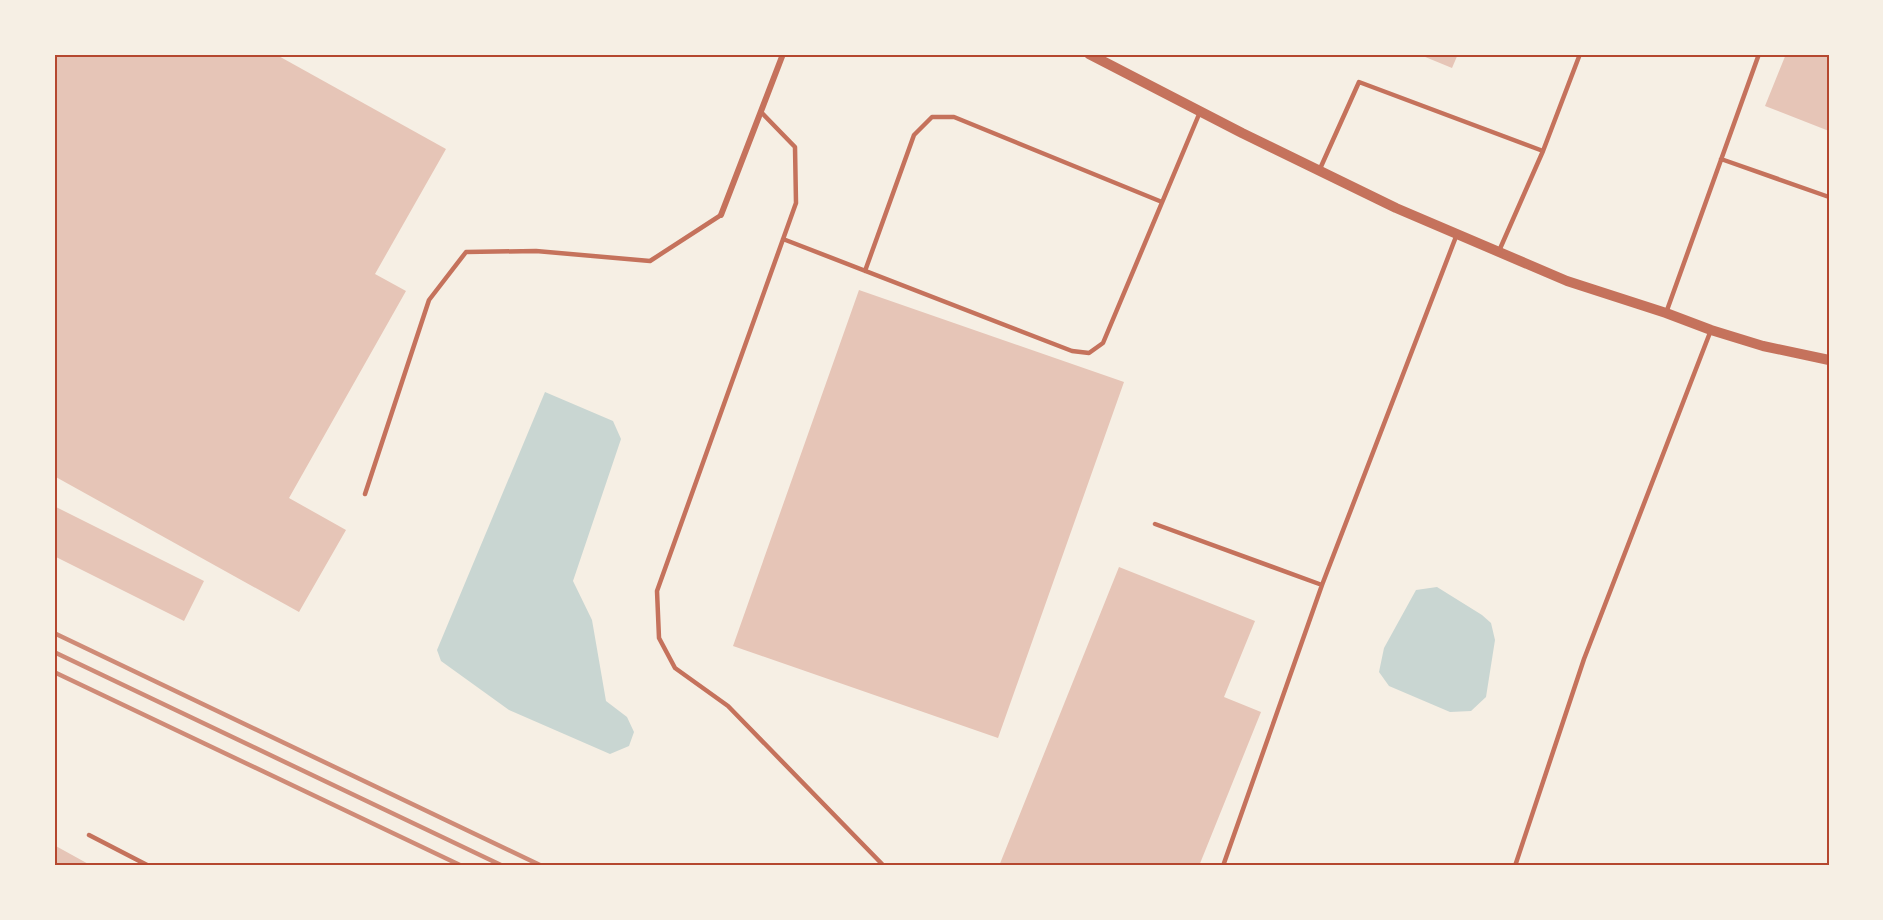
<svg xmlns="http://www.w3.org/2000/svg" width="1883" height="920" font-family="'Space Grotesk',sans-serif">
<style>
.water{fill:#c9d6d2}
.building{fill:#e6c5b7}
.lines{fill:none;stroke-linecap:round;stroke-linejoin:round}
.service{stroke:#c5725c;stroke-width:4.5}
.minor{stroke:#c5725c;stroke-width:6}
.tertiary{stroke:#c5725c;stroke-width:10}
.rail{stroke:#cf8b77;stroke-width:4.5}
.neatline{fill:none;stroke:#b5482f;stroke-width:2}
</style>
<rect width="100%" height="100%" fill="#f6efe4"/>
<!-- water -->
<path class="water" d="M545,392L613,421L621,439L573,581L592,620L606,701L627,717L634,732L629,746L610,754L509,710L441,661L437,650Z
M1437,587L1482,615L1491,623L1495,640L1486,697L1471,711L1450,712L1389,686L1379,672L1384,648L1416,590Z"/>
<!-- building -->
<path class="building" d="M54,54H275L446,149L375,274L406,291L289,498L346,530L299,612L54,476Z
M1418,54H1458L1452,68Z
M1786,54H1829V131L1765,106Z
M859,290L1124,382L998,738L733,646Z
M54,506L204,581L184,621L54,556Z
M1119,567L1255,621L1224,697L1261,712L1199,866H999Z
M54,845L92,866H54Z"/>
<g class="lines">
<!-- service -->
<path class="service" d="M761,112L795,147L796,203L657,591L659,638L675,668L728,706L882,864
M1543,151L1580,54
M1721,159L1829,197
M1319,171L1359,82L1543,151L1499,251
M783,239L1072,351L1089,353L1103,343L1200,112
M865,271L914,135L932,117H954L1162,202
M1666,313L1759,54
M365,494L429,300L466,252L536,251L650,261L721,215
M1155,524L1322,585
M89,835L149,866
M1223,866L1322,585L1457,234
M1515,866L1584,659L1711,330"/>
<!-- minor -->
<path class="minor" d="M721,215L783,54"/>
<!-- tertiary -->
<path class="tertiary" d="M1089,54L1242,133L1396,208L1567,281L1666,313L1711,330L1763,346L1829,360"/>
<!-- rail -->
<path class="rail" d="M54,633L542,866
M54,652L503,866
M54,672L462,866"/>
</g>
<!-- border -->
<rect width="1883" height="920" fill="none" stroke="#f6efe4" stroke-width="111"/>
<rect x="56" y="56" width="1772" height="808" class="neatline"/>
</svg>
